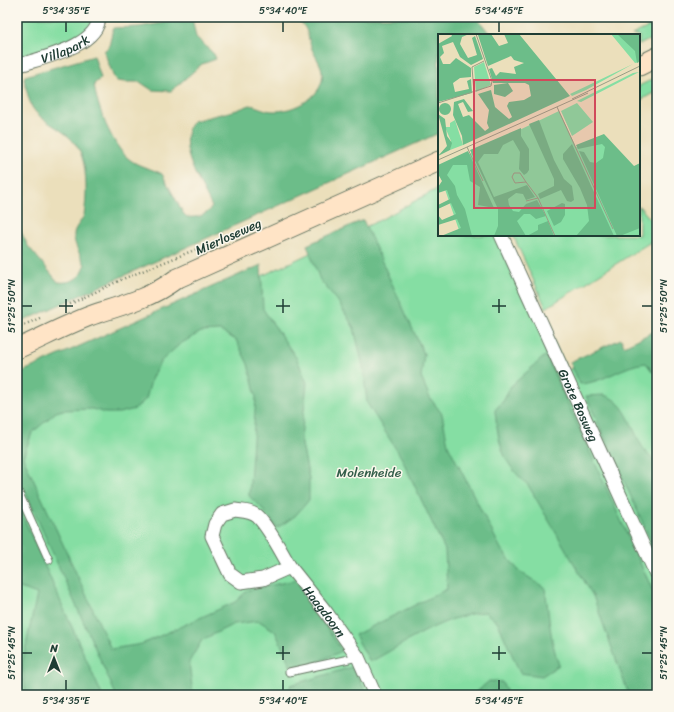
<svg xmlns="http://www.w3.org/2000/svg" width="674" height="712" font-family="Sriracha,sans-serif">
<style>
.green{fill:#85dea3;stroke:#528e6c}
.forest{fill:#6cbd89;stroke:#467d5e}
.lines{fill:none;stroke-linecap:round;stroke-linejoin:round}
.lane-casing{stroke:#667663;stroke-width:9}
.street-casing{stroke:#667663;stroke-width:15}
.secondary-casing{stroke:#667663;stroke-width:21}
.path{stroke:#667663;stroke-width:2.5;stroke-dasharray:1 3;stroke-linecap:butt}
.lane{stroke:#fff;stroke-width:7}
.street{stroke:#fff;stroke-width:13}
.secondary{stroke:#ffe4c6;stroke-width:19}
.ticks{fill:none;stroke:#1f3d34;stroke-width:1.5}
.labels{text-anchor:middle;stroke-width:3;stroke-linejoin:round;paint-order:stroke}
.street-label{font-size:13px;fill:#1f3d34;stroke:#fbf7ec}
.park-label{font-size:13px;fill:#335d4a;stroke:#fbf7ec}
.inset-road{fill:none;stroke:#999e85;stroke-width:1}
.view{fill:#d1495b;fill-opacity:0.15;stroke:#d1495b;stroke-width:2}
.inset-edge{fill:none;stroke:#1f3d34;stroke-width:2}
.neatline{fill:none;stroke:#1f3d34;stroke-width:1.5}
.ticks-label{font-size:10px;text-anchor:middle;fill:#1f3d34}
</style>
<rect width="100%" height="100%" fill="#fbf7ec"/>
<filter id="ink" filterUnits="userSpaceOnUse"><feTurbulence type="fractalNoise" baseFrequency=".025" numOctaves="2"/><feDisplacementMap in="SourceGraphic" scale="8" xChannelSelector="R" yChannelSelector="G"/><feConvolveMatrix kernelMatrix="1 2 1 2 8 2 1 2 1" color-interpolation-filters="sRGB"/></filter>
<filter id="wash" filterUnits="userSpaceOnUse"><feTurbulence type="fractalNoise" baseFrequency=".012" numOctaves="4" result="noise"/><feDisplacementMap in="SourceGraphic" scale="16" xChannelSelector="R" yChannelSelector="G"/><feGaussianBlur stdDeviation="0.9" result="paint"/><feColorMatrix in="noise" values="0 0 0 0 0 0 0 0 0 0 0 0 0 0 0 0 0 1.4 0 .05"/><feComposite in="paint" operator="in"/></filter>
<g filter="url(#wash)">
<rect width="100%" height="100%" fill="#ebdfbb"/>
<!-- green -->
<path class="green" d="M17,17H94L90,34L17,61Z
M657,23V36L639,45V35H632Z
M657,77V91L639,101V86Z
M439,188V235H504L567,370L657,344V695H17V392L380,220Z
M639,206L657,227V238L546,308L513,235H639Z"/>
<!-- forest -->
<path class="forest" d="M289,17H476L491,35H439V133L17,324V224L28,246L58,282C71,284 83,277 85,265C81,256 75,247 74,237C73,228 81,223 84,215C87,200 87,171 82,157C72,127 41,126 31,105C28,97 26,87 24,79L25,76L94,56L101,78L94,84C96,104 112,146 129,159C139,167 151,168 162,174L183,213L187,217C197,218 206,216 212,207C201,183 174,145 193,121L237,110L250,105C257,106 265,111 273,111C293,112 327,96 322,71C321,64 315,56 312,49C305,30 310,25 289,17Z
M192,18L196,37L214,54L216,59L202,64L171,91L152,90L140,82H125L117,81L114,78L104,51L109,47L113,28L139,27Z
M363,220L424,354L421,377L430,398L442,414L448,445L501,549L519,571L545,588C549,614 550,641 559,665L542,676L520,673L498,623L485,612C445,615 406,643 370,662L355,635L447,589L445,550L401,457L367,403L363,366L354,328L337,300L320,280L307,245Z
M261,265L263,309L297,359L307,383L301,439L309,479V500L295,516L277,528L261,507L249,496L256,397L248,364L236,340L220,331L201,332L180,344L161,361L152,377L146,399L135,409L119,413H105L92,409L63,410L56,412L32,433L23,457L111,649L142,644L235,602L248,590L296,580L342,651L303,668L291,667L275,631L259,621L234,624L202,640L189,662L193,695H116L17,473V374Z
M657,330V373L652,371L646,363C622,365 604,383 580,384L570,362L621,339L624,346Z
M546,355L657,600V695H629L593,596L528,485C501,461 499,445 495,410L504,400L511,386Z
M604,395C635,404 631,447 657,462V555L586,396Z
M17,503L102,695H26L22,664L37,594L17,587Z
M352,667L368,695H285L291,685Z
M489,681L502,682L506,690L504,695H473Z"/>
</g>
<g filter="url(#ink)">
<g class="lines">
<!-- lane casing -->
<g class="lane-casing">
<path id="lane" d="M17,489L49,560
M289,672L358,657"/>
</g>
<!-- street casing -->
<g class="street-casing">
<g id="street">
<path id="s1" d="M17,66C40,58 98,47 99,17"/>
<path id="s2" d="M501,235L657,576"/>
<path d="M235,510C242,511 252,511 258,517C270,529 281,552 290,567L263,579L241,582L230,574L212,536L215,524L222,514Z"/>
<path id="s3" d="M290,567L326,612L358,657L375,695"/>
</g>
</g>
<!-- secondary casing -->
<g class="secondary-casing">
<path id="secondary" d="M639,66L657,57
M17,349C44,337 71,322 98,313C127,304 152,297 176,279L439,161"/>
</g>
<!-- path -->
<path class="path" d="M70,304L125,278L197,249
M17,328L42,317"/>
<!-- lane -->
<use href="#lane" class="lane"/>
<!-- street -->
<use href="#street" class="street"/>
<!-- secondary -->
<use href="#secondary" class="secondary"/>
</g>
</g>
<!-- ticks -->
<path class="ticks" d="M66,22V32M283,22V32M499,22V32M66,299V313M283,299V313M499,299V313M22,306H32M59,306H73M276,306H290M492,306H506M642,306H652M283,646V660M499,646V660M22,653H32M276,653H290M492,653H506M642,653H652M66,680V690M283,680V690M499,680V690"/>
<g class="labels">
<!-- street labels -->
<g class="street-label">
<text dy="5" stroke="none"><textPath href="#s1" startOffset="51">Villapark</textPath></text>
<text transform="translate(228 236) rotate(-24)" y="5">Mierloseweg</text>
<text dy="5" stroke="none"><textPath href="#s2" startOffset="187">Grote Bosweg</textPath></text>
<text dy="5" stroke="none"><textPath href="#s3" startOffset="56">Haagdoorn</textPath></text>
</g>
<!-- park labels -->
<g class="park-label">
<text x="369" y="477">Molenheide</text>
</g>
</g>
<!-- overview -->
<g transform="translate(438 34)">
<rect width="202" height="202" fill="#ebdfbb"/>
<path d="M173,0H202L199,28H202L197,29ZM46,28L53,51L38,58L36,33ZM195,30L148,56L134,62L132,60ZM201,38L143,68L139,67L195,39ZM139,69L155,88L134,102L123,77ZM121,77L138,113L169,104L197,135L202,133V202H23L0,135ZM17,86L25,111L12,116L13,107L7,93H12V89Z" fill="#85dea3"/>
<path d="M13,0H31L24,3L22,10L30,24L39,21L34,4L37,2L45,25L33,31L22,23L15,8L4,12L6,19L2,23L5,30H12L18,24L33,34V43L22,44L15,49L17,58L31,55L29,47L33,45L34,59L0,68V10L14,2ZM42,0H53L61,12L70,9L66,0H81L132,62L25,111L24,102L15,81L16,68L26,65L35,77L30,78L25,68L20,70L25,83L31,81L47,97L51,94L49,89L51,76L40,60L53,56L57,73L71,85L74,83L69,72L71,68L86,66L93,62L91,51L87,49H55L51,35L54,34L58,42L62,38L78,40L76,33L86,29L76,26L73,22L50,32L40,1ZM179,0H202V27L199,29L197,17ZM70,49L75,57L67,63L56,60V51ZM1 75a6 6 0 1 1 12 0a6 6 0 1 1-12 0ZM0,80L7,85L9,102L14,109L12,116L0,122L9,112ZM101,86L116,126L126,145L134,152L136,166L133,168L129,167L123,156L102,165L100,160L116,152V145L91,90ZM83,94V102L91,115V136L89,139L86,141L81,135L82,118L75,106L65,111L60,120H46L40,128L56,163L89,151L97,163L88,166L85,160L78,159L70,165L71,171L75,177L81,178L88,170L99,166L108,182L98,185L92,180H86L79,187L88,202H56L60,192V175L32,116ZM166,100L196,132L202,129V194L182,202H179L141,117L146,118L152,128L158,129L165,124L167,113L164,110L140,115L138,111ZM134,110L140,123L176,202H138L151,187L149,171L142,154L125,125V120ZM30,117L56,174L40,171L42,153L32,147L29,131H15L9,141L17,152L19,161L27,175L34,202H3L23,194L19,185L0,191V181L4,186L18,180L13,169L0,175V171L12,165L9,156L0,159V153L4,147L0,140V131ZM124,169L127,170V181L123,188L116,192L109,177ZM110,187L116,202H89L100,196V191Z" fill="#6cbd89"/>
<path class="inset-road" d="M36,59L34,33L46,27M134,65L202,32M0,69L53,52L54,47L38,0M119,73L175,195M29,113L45,147M0,126L150,59M76,139H82L88,148L77,149L74,143ZM88,148L100,164L117,202M88,167L100,164"/>
<path class="view" d="M36,46H157V174H36Z"/>
<rect width="202" height="202" class="inset-edge"/>
</g>
<!-- margin -->
<rect width="674" height="712" fill="none" stroke="#fbf7ec" stroke-width="44"/>
<!-- north arrow -->
<g transform="translate(54 658)" stroke="#fbf7ec" stroke-width="3" paint-order="stroke">
<path d="M0-3L7 15L0 10L-7 15Z" fill="#1f3d34"/>
<text y="-6" font-size="11" font-weight="bold" text-anchor="middle" fill="#1f3d34">N</text>
</g>
<rect x="22" y="22" width="630" height="668" class="neatline"/>
<g class="ticks-label">
<text x="66" y="14">5°34'35"E</text>
<text x="283" y="14">5°34'40"E</text>
<text x="499" y="14">5°34'45"E</text>
<text transform="translate(11 306) rotate(-90)" y="4">51°25'50"N</text>
<text transform="translate(663 306) rotate(-90)" y="4">51°25'50"N</text>
<text transform="translate(11 653) rotate(-90)" y="4">51°25'45"N</text>
<text transform="translate(663 653) rotate(-90)" y="4">51°25'45"N</text>
<text x="66" y="704">5°34'35"E</text>
<text x="283" y="704">5°34'40"E</text>
<text x="499" y="704">5°34'45"E</text>
</g>
</svg>
